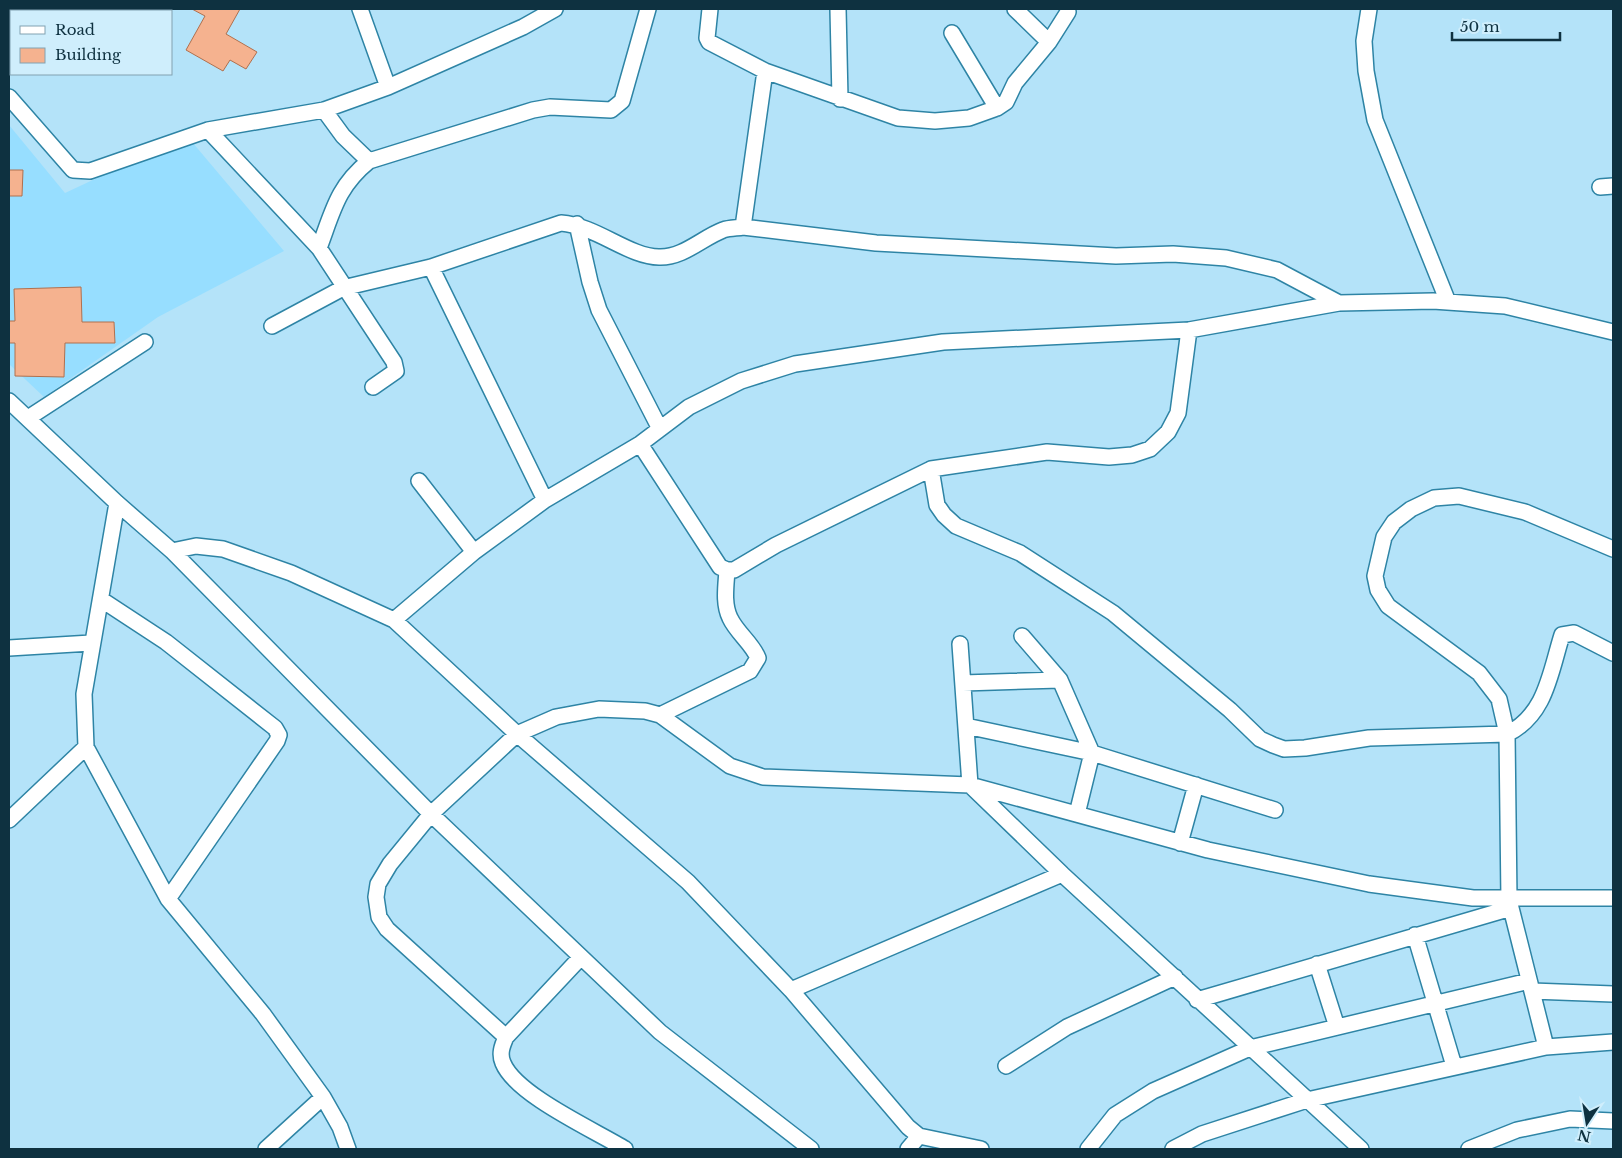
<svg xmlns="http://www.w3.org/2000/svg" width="1622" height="1158" font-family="'Libre Baskerville',serif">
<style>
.built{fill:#97deff}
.building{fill:#f5b28f;stroke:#b0704e}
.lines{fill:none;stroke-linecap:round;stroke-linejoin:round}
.minor-casing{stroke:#2e84a5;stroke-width:18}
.minor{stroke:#fff;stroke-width:15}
</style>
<rect width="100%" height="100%" fill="#b4e3f9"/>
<!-- built -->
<path class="built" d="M9,125L65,193L187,136L284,251L158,317L44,397L9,364Z"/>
<!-- building -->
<path class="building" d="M192,9H240L226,34L257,52L246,69L230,60L223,71L186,50L205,16Z
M9,170H23L22,196H9Z
M81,287L82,322H114L115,343H65L64,377L15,376V343H9V321H15L14,289Z"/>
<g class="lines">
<!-- minor casing -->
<g class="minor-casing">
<path id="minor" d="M360,9L388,87
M710,9L707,38L709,42L765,71L898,118L935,121L969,118L997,108L1006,102L1015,83L1049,42L1068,12
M838,9L840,99
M1015,9L1049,42
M1369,9L1364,41L1366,71L1375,120L1448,302
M952,33L997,108
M9,97L73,170L90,171L208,130L324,110L388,87L523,27L555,9
M324,110L343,136L369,161
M208,130L319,248L394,362L396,371L373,387
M1600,187L1613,186
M577,224L590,282L599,310L660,429
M743,227L765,71
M319,248C333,211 337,187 369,161L533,110L550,107L611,110L622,101L648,9
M431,267L545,500
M272,326L343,288L431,267L561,223C597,226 629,257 659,257C683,258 702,238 723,230C729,228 737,228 743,227L876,243L1116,256L1173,254L1226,258L1277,270L1339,303
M9,401L117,503L172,551L431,814L660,1032L811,1149
M28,418L145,342
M640,444L720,567L727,570H734L776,545L931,469L1047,452L1109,457L1132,455L1150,449L1168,432L1178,413L1189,330
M931,469L937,505L944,515L956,526L1020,553L1113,613L1230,710L1260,739L1273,745L1284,749L1305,748L1369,738L1507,734C1546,715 1550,673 1562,635L1574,633L1613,653
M419,481L474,552
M117,503L84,694L86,747L168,899L263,1014L323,1097L340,1127L348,1149
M172,551L196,546L223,549L291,573L394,620L517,734L688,882L791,990L908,1127L919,1136L981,1149
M102,600L166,642L275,728L279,735L277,741L168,899
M394,620L474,552L545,500L640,444L689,407L741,381L795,364L943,342L1189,330L1339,303L1433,301L1505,306L1613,332
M1022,636L1060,680L1092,753L1077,814
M960,644L970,785L1208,850L1369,884L1473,898H1613
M9,648L91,643
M963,683L1060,680
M660,715L750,671L758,658C752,643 737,633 730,618C723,604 726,586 727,570
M966,726L1092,753L1275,810
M9,820L86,747
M1180,843L1196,785
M1415,935L1454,1066
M581,957L506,1037C502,1046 499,1054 503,1063C516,1095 594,1130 625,1149
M1317,964L1337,1027
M791,990L1062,874
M1532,991L1613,994
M1197,1000L1511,908
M506,1037L387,929L379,917L376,897L378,884L390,864L431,814L517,734L556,717L599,709L645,711L660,715L730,766L763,777L970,785L1062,874L1361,1149
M1546,1047L1509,900L1507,734L1499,699L1479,673L1388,606L1378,590L1375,576L1384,537L1394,522L1411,509L1434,498L1459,496L1525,512L1613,549
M1006,1066L1067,1027L1175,977
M266,1149L323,1097
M908,1149L919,1136
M1088,1149L1115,1115L1153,1091L1250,1048L1529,981
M1173,1149L1202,1134L1307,1100L1546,1047L1613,1042
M1469,1149L1517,1130L1570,1119L1613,1121"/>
</g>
<!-- minor -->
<use href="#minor" class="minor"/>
</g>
<!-- border -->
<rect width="1622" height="1158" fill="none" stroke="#0e3140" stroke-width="20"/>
<!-- legend -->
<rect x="10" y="10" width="162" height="65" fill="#cfeefc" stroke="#82a2b1"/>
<rect x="20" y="26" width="25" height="8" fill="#ffffff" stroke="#82a2b1"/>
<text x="55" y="35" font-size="15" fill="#0e3140">Road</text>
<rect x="20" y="48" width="25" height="15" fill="#f5b28f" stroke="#82a2b1"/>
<text x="55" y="60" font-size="15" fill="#0e3140">Building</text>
<!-- north arrow -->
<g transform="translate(1587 1123) rotate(192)" stroke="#cfeefc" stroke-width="4" paint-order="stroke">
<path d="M0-4L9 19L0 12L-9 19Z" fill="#0e3140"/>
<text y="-8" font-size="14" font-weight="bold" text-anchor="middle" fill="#0e3140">N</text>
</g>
<!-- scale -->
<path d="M1452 32v8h108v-8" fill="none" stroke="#0e3140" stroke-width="2.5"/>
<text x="1460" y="32" font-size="15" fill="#0e3140" stroke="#cfeefc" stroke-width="4" paint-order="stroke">50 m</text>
</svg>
